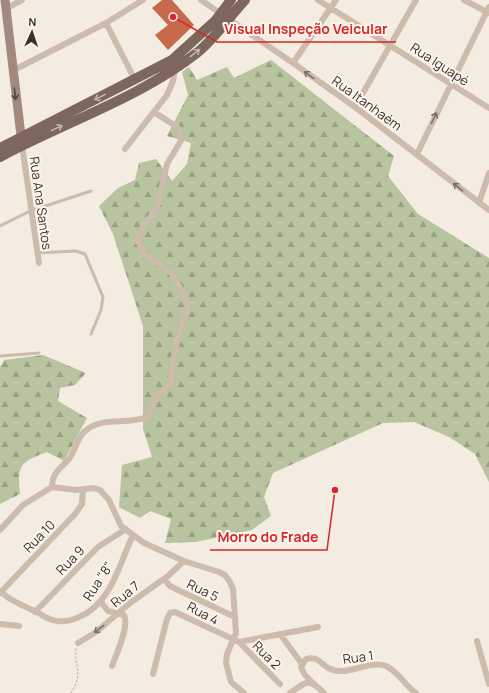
<svg xmlns="http://www.w3.org/2000/svg" width="489" height="693" font-family="Manrope,sans-serif">
<style>
.forest{fill:url(#forest-firs)}
.building{fill:#c8694b}
.lines{fill:none;stroke-linecap:round;stroke-linejoin:round}
.path{stroke:#b9a596;stroke-width:1;stroke-dasharray:2 2;stroke-linecap:butt}
.service{stroke:#cdbbac;stroke-width:3}
.minor{stroke:#cdbbac;stroke-width:6}
.secondary{stroke:#a18a7d;stroke-width:9}
.primary{stroke:#7d675c;stroke-width:10}
.oneway{stroke:#c2b5ac}
.oneway2{stroke:#7d6f65}
.oneway3{stroke:#544640}
.labels{text-anchor:middle;stroke-width:4;stroke-linejoin:round;paint-order:stroke}
.street-label{font-size:13px;fill:#3b302b;stroke:#fbf5ee}
.leader{fill:none;stroke:#d62828;stroke-width:1.5}
.callout-dot{fill:#d62828;stroke:#fbf5ee;stroke-width:1.5}
.callout-label{font-size:14px;text-anchor:middle;font-weight:bold;fill:#d62828;stroke:#fbf5ee;stroke-width:4;stroke-linejoin:round;paint-order:stroke}
</style>
<defs>
<pattern id="forest-firs" width="22" height="20" patternUnits="userSpaceOnUse"><rect width="22" height="20" fill="#b8c4a0"/><path d="M5 1l3.5 6h-7zM16 11l3.5 6h-7z" fill="#97a083"/></pattern>
</defs>
<rect width="100%" height="100%" fill="#f4ebe1"/>
<!-- forest -->
<path class="forest" d="M271,60L394,156L388,176L418,214L489,258V482L475,454L449,437L414,422L383,423L273,473L264,497L271,516L252,530L196,542L165,543L171,519L150,511L140,518L119,507L122,465L152,457L143,429V326L113,234L99,206L118,188L135,180L139,163L156,159L172,181L187,164L191,143L167,136L188,95L182,72L189,67L197,80L227,67L234,78Z
M43,355L86,373L75,385L60,388L58,401L87,418L64,461L47,452C20,462 17,465 20,494L0,504V367L4,360Z"/>
<!-- building -->
<path class="building" d="M162,0H172L194,25L168,50L155,35L168,25L152,8Z"/>
<g class="lines">
<!-- path -->
<path class="path" d="M71,693C84,672 74,668 76,648"/>
<!-- service -->
<path class="service" d="M0,226L30,211L91,191
M37,253L76,251L85,254L103,297L101,310L91,334
M0,356L39,353"/>
<!-- minor -->
<path class="minor" d="M201,0L293,63L355,107L489,210
M318,0L489,108
M464,0L489,13
M7,8L22,0
M106,23L135,80
M293,63L336,0
M12,71L106,23L143,0
M355,107L416,0
M22,145L39,263
M125,149L167,95L173,81L175,68
M417,154L489,7
M479,203L489,173
M52,487C52,473 60,469 69,459C75,451 77,439 84,432C102,415 126,426 147,417C152,412 151,405 155,399C159,392 166,391 170,384L175,350L187,307V299L171,273L144,253L138,241L139,232L157,208L167,164L182,139L177,127L154,112
M0,530L23,505L52,487L76,490L94,488L100,490L109,500L121,526L144,543L184,561L219,572L225,575L230,582L233,589L236,633L227,654L226,663L231,682L244,693
M164,579L170,586L176,589L235,617
M0,591C10,601 24,606 37,612C42,615 47,619 53,620C61,623 69,621 77,618C111,605 119,565 133,535
M0,593L75,514L82,504L83,489
M101,602L108,611L124,615C130,625 116,655 112,666
M35,612L98,547L126,529
M0,624L19,626
M280,634L302,664
M477,641L489,684
M239,642L318,627
M78,643L96,632L130,603L168,576L184,561
M153,674L167,619L170,613L175,612L239,642L280,684
M316,686L305,675L301,667L306,659C319,655 322,667 333,670C350,675 370,660 386,666C399,672 404,685 416,693
M290,693C306,683 307,676 324,693"/>
<!-- secondary -->
<path class="secondary" d="M5,0L22,144"/>
<!-- primary -->
<path class="primary" d="M0,148L172,60L215,21L231,0
M0,157C65,122 140,98 198,52C216,37 229,17 245,0"/>
</g>
<!-- one-way arrows -->
<defs><path id="oneway-shaft" d="M-6 0H5M1.5-3L5.5 0L1.5 3" fill="none" stroke-width="1.6" stroke-linecap="round" stroke-linejoin="round"/></defs>
<g class="oneway">
<use href="#oneway-shaft" transform="translate(195 53) rotate(-38)"/>
<use href="#oneway-shaft" transform="translate(100 97) rotate(154)"/>
<use href="#oneway-shaft" transform="translate(57 128) rotate(-25)"/>
</g>
<g class="oneway2">
<use href="#oneway-shaft" transform="translate(309 75) rotate(-144)"/>
<use href="#oneway-shaft" transform="translate(434 118) rotate(-64)"/>
<use href="#oneway-shaft" transform="translate(458 187) rotate(-141)"/>
<use href="#oneway-shaft" transform="translate(99 629) rotate(142)"/>
</g>
<use class="oneway3" href="#oneway-shaft" transform="translate(15 94) rotate(83)"/>
<g class="labels">
<!-- street labels -->
<g class="street-label">
<text transform="translate(440 64) rotate(33)" y="5">Rua Iguapé</text>
<text transform="translate(367 103) rotate(36)" y="5">Rua Itanhaém</text>
<text transform="translate(41 203) rotate(82)" y="5">Rua Ana Santos</text>
<text transform="translate(39 536) rotate(-46)" y="5">Rua 10</text>
<text transform="translate(70 560) rotate(-46)" y="5">Rua 9</text>
<text transform="translate(98 581) rotate(-57)" y="5">Rua "8"</text>
<text transform="translate(203 590) rotate(26)" y="5">Rua 5</text>
<text transform="translate(125 594) rotate(-39)" y="5">Rua 7</text>
<text transform="translate(203 613) rotate(28)" y="5">Rua 4</text>
<text transform="translate(267 655) rotate(45)" y="5">Rua 2</text>
<text transform="translate(358 657) rotate(-8)" y="5">Rua 1</text>
</g>
</g>
<!-- callouts -->
<path class="leader" d="M173 17L217 42H396M335 490L327 550H210"/>
<g class="callout-dot">
<circle cx="173" cy="17" r="4"/>
<circle cx="335" cy="490" r="4"/>
</g>
<g class="callout-label">
<text x="306" y="34">Visual Inspeção Veicular</text>
<text x="268" y="542">Morro do Frade</text>
</g>
<!-- north arrow -->
<g transform="translate(32 32) rotate(3)" stroke="#fbf5ee" stroke-width="3" paint-order="stroke">
<path d="M0-3L7 15L0 10L-7 15Z" fill="#3b302b"/>
<text y="-6" font-size="11" font-weight="bold" text-anchor="middle" fill="#3b302b">N</text>
</g>
</svg>
